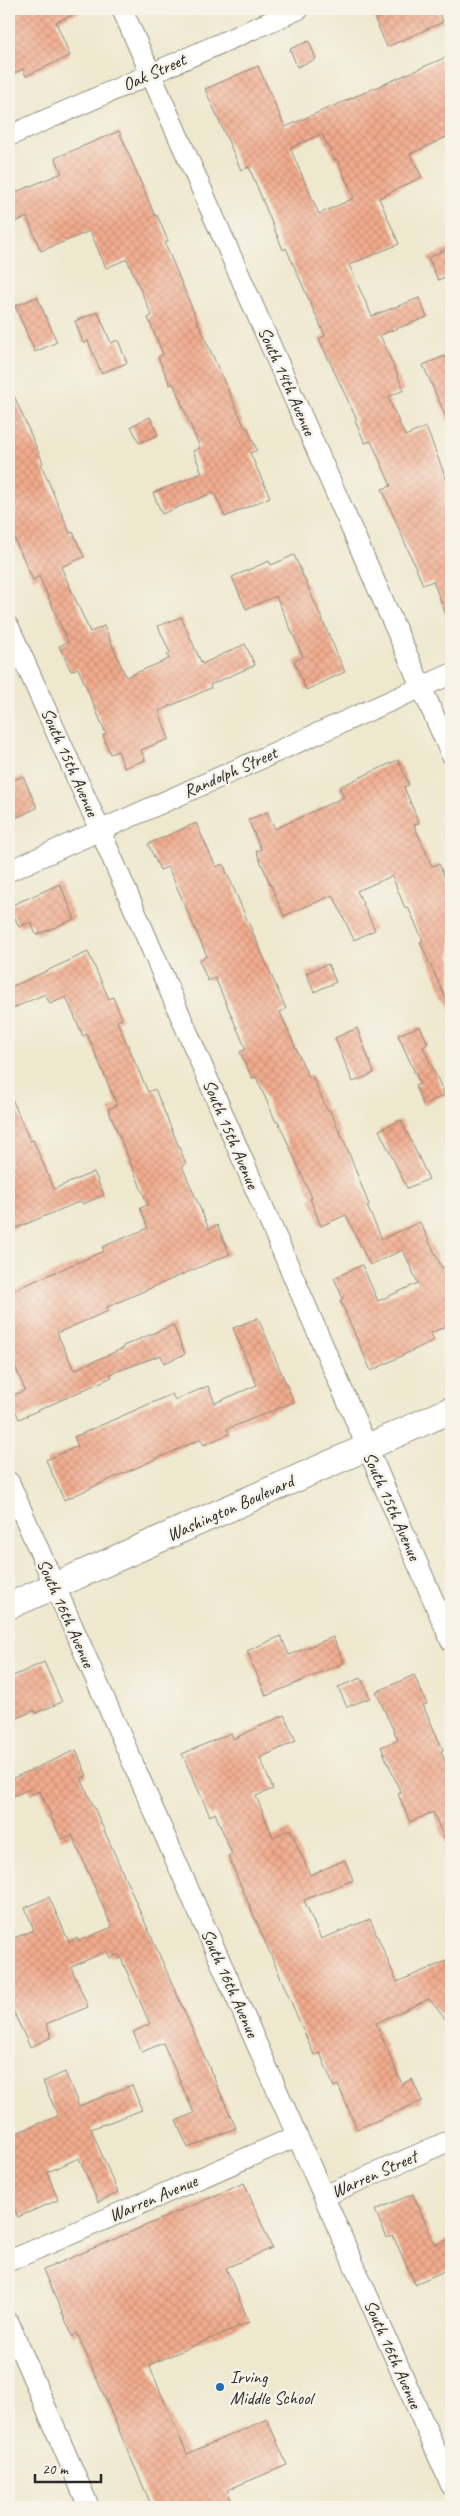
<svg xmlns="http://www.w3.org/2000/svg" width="460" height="2516" font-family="Caveat,sans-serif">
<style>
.building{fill:url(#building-cross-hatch);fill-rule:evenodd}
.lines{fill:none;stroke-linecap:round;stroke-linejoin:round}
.minor-casing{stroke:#8c8a7c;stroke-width:22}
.tertiary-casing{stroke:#8c8a7c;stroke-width:28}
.minor{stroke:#fff;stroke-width:20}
.tertiary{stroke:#fff;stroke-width:26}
.poi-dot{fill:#1f6fb2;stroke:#f7f3e8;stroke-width:2}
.labels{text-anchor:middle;stroke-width:5;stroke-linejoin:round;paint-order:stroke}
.street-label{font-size:18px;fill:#2b2b2b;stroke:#f7f3e8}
.poi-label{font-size:18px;fill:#2b2b2b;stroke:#f7f3e8;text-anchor:start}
</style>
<defs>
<pattern id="building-cross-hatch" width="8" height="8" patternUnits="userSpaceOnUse" patternTransform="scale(1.25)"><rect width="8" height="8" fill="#f1ab8d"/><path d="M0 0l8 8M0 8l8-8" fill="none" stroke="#cf937a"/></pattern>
</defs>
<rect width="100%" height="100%" fill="#f7f3e8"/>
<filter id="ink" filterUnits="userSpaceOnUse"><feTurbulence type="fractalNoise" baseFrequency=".02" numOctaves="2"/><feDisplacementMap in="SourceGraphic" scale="10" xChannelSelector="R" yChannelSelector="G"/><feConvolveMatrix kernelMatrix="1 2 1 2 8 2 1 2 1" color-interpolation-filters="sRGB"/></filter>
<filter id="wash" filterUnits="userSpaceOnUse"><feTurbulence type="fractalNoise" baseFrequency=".0096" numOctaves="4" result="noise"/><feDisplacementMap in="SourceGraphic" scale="20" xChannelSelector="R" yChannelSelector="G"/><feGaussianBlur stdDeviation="1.12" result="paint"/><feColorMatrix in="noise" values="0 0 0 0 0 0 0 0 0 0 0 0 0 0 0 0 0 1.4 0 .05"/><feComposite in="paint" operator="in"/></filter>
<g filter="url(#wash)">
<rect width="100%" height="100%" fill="#eee8ce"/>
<g id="blocks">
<!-- building -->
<path class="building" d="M24,9H87L56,22L70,56L26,76L23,69L9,76V15Z
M399,9H437L443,22L387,47L375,19Z
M309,41L316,59L297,67L290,49Z
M451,55V135L410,154L422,177L379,198L399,244L349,265L372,316L419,298L427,317L380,335L404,390L388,397L405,436L426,427L451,491L450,625L433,581L423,585L382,489L391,486L371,441L365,443L355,421L357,420L319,339L325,336L286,248L283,250L249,167L241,170L205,89L258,66L285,127ZM322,134L335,160L337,159L354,198L319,214L290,148Z
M119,131L155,216L157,215L168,241L165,243L199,325L245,428L247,427L257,450L250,453L270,497L225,517L214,492L162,514L153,493L202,473L193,451L200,448L173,383L170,385L158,357L163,354L148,318L152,316L127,259L106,268L90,231L41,251L27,217L9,225V195L62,173L55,158Z
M451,247V274L438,280L428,258Z
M37,297L57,342L35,352L15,306Z
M98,312L111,343L118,340L127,363L101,373L88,341L83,343L75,321Z
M445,356L451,369L450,426L423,365Z
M9,384L43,463L41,464L70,533L73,532L84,557L61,567L90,632L104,626L126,677L169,659L167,654L170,653L158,626L181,617L202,664L245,644L255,665L210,685L211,688L159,711L169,739L141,750L145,760L124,768L118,751L110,754L103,735L106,734L78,668L71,671L59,646L68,642L39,576L33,580L9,527Z
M150,417L158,435L139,443L131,426Z
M294,555L345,672L306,690L294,661L303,657L276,596L246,609L232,577L269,561L271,565Z
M398,760L409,785L404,787L419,823L414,825L432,866L439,864L451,891V1010L420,942L423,941L408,907L405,908L392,876L357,891L375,930L354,940L333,895L284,916L256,851L261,849L248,820L267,812L275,829L344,797L339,787Z
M23,776L37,808L9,821V782Z
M196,823L216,867L223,864L286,1009L280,1012L308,1076L312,1075L327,1110L329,1109L345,1143L369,1205L367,1206L382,1239L420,1222L442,1268L451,1264V1324L431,1333L434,1340L371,1371L340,1300L343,1299L334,1278L362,1265L378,1301L418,1283L403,1250L370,1265L346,1215L321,1226L310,1199L312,1198L278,1121L276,1122L256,1077L252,1078L240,1052L246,1049L215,978L208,981L199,960L207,956L168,867L160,870L148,844Z
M60,884L75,919L36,935L31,922L19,927L10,906Z
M88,952L109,999L113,997L122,1019L117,1021L148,1092L155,1089L186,1164L182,1166L209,1229L217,1225L230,1254L107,1307L108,1311L57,1333L74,1370L124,1348L123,1346L173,1325L185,1354L164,1363L161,1355L110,1374L112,1377L19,1419L10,1397L25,1390L9,1352V1292L104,1251L102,1247L148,1228L140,1208L148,1205L108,1109L117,1105L87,1034L83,1036L66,997L50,1004L45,994L9,1010V988Z
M328,964L336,982L314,992L306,973Z
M420,1026L428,1044L423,1047L445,1095L423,1105L415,1086L420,1084L398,1035Z
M357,1028L374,1073L353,1082L335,1038Z
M9,1092L30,1141L33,1140L54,1189L94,1172L104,1195L83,1204L81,1201L9,1231Z
M401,1120L429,1179L407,1188L379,1130Z
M258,1318L294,1402L227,1429L229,1434L204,1445L201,1439L64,1500L46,1460L78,1446L74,1437L172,1394L175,1400L208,1386L215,1403L257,1385L233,1328Z
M281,1636L289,1655L333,1637L344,1663L266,1696L247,1651Z
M44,1662L62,1702L36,1713L35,1710L9,1722V1678Z
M414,1675L427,1704L423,1705L443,1750L441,1751L451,1776V1855L433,1812L410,1822L398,1794L401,1793L381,1747L398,1740L376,1692Z
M361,1678L370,1698L347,1707L338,1687Z
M284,1715L296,1741L260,1758L273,1789L256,1796L273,1837L290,1829L310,1875L345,1860L353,1880L304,1900L321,1939L370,1919L397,1982L451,1959V2026L429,1999L376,2023L402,2084L412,2079L422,2101L357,2129L338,2085L334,2087L320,2053L314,2055L228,1856L232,1854L215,1813L210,1816L182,1754L231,1733L233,1739Z
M76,1750L87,1776L81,1778L236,2128L188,2148L176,2121L194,2113L163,2043L142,2052L133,2032L150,2024L119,1954L110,1958L107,1951L71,1967L88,2007L46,2024L52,2037L30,2047L9,2002V1940L34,1930L25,1908L49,1897L69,1942L77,1938L79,1941L112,1927L72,1835L61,1839L40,1791L32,1794L29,1789L9,1798V1780Z
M65,2072L79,2106L132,2085L142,2110L91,2129L118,2193L98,2202L79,2158L47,2172L58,2200L18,2217L9,2196V2136L58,2116L43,2082Z
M244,2183L272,2248L226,2268L249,2322L149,2365L187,2454L267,2419L287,2465L227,2490L234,2507H152L77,2333L73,2337L43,2270Z
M413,2194L435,2245L451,2238V2268L415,2284L393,2236L387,2238L375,2210Z"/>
</g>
</g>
<g filter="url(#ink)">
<use href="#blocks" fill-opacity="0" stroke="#8c8a7c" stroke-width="1"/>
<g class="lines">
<!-- minor casing -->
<g class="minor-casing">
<path id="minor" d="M122,9L451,754
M9,136L299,9
M9,627L100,830L451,1641
M9,871L451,674
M9,1482L451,2485
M324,2196L451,2140
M9,2261L297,2136
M9,2323L89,2507"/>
</g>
<!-- tertiary casing -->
<g class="tertiary-casing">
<path id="tertiary" d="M9,1606L451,1410"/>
</g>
<!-- minor -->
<use href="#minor" class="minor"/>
<!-- tertiary -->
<use href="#tertiary" class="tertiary"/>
</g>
</g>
<!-- markers -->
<circle class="poi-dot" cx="220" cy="2387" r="5"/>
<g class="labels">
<!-- street labels -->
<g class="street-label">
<text transform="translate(154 72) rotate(-24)" y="6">Oak Street</text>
<text transform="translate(287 381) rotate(66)" y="6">South 14th Avenue</text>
<text transform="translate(70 762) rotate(66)" y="6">South 15th Avenue</text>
<text transform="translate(230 772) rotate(-24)" y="6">Randolph Street</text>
<text transform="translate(231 1134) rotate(67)" y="6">South 15th Avenue</text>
<text transform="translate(392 1506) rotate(66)" y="6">South 15th Avenue</text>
<text transform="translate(230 1508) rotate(-24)" y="6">Washington Boulevard</text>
<text transform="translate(66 1613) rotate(66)" y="6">South 16th Avenue</text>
<text transform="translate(230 1983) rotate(66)" y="6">South 16th Avenue</text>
<text transform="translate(374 2174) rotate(-24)" y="6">Warren Street</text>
<text transform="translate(153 2198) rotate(-23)" y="6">Warren Avenue</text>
<text transform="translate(393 2354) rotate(66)" y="6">South 16th Avenue</text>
</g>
<!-- poi labels -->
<g class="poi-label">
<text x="230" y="2383">Irving<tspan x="230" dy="21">Middle School</tspan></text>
</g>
</g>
<!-- margin -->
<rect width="460" height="2516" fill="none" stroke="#f7f3e8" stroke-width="30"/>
<!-- scale -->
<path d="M35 2474v8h66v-8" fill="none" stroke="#2b2b2b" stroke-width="2.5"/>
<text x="42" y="2474" font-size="15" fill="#2b2b2b" stroke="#f7f3e8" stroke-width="4" paint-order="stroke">20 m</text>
</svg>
